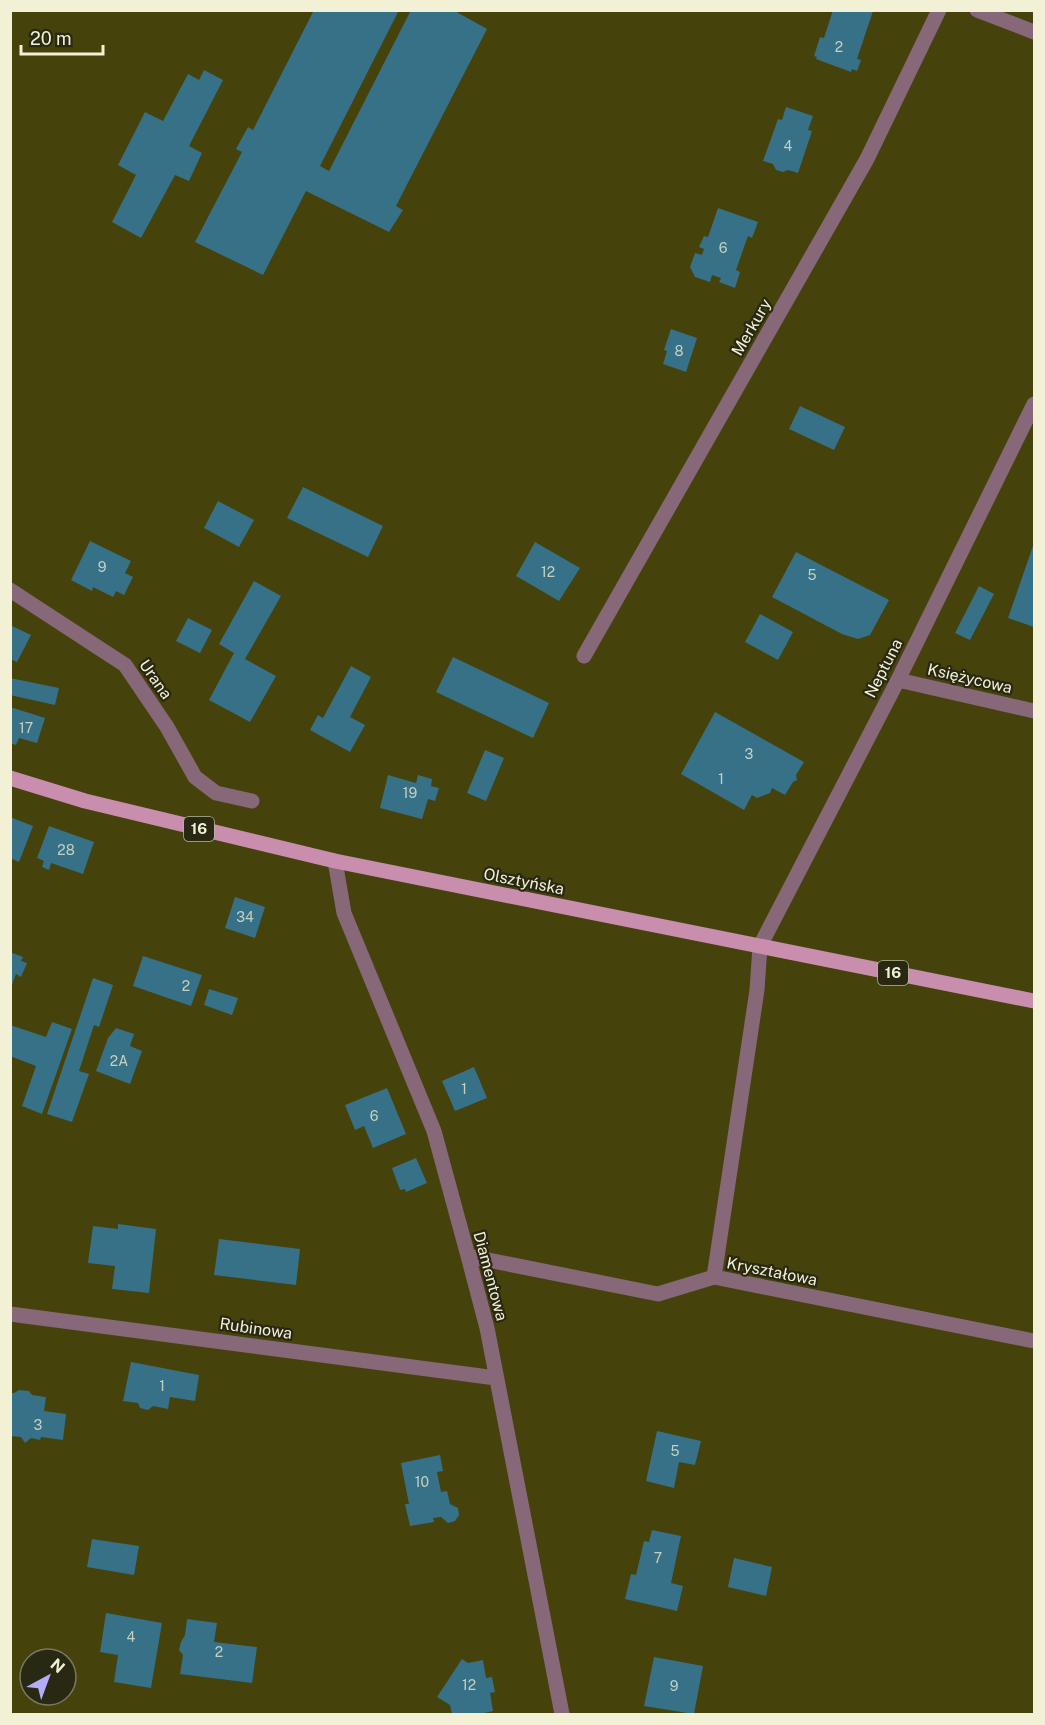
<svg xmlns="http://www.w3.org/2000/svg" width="1045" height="1725" font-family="'Public Sans',sans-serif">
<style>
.building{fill:#367188}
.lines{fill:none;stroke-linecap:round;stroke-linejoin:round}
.street{stroke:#866878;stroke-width:15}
.primary{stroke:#c98eae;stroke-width:15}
.labels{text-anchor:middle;stroke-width:4.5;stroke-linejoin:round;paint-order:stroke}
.number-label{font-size:14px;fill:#c3d1c2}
.shield{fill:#292812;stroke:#b6b59b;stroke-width:1.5}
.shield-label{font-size:15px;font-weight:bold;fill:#f2f1d6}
.street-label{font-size:16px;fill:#f2f1d6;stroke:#292812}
</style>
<rect width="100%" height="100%" fill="#45420c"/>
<!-- building -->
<path class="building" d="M314 10H399L320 166 329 171 411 10H453L487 29 396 206 403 210 389 232 306 191 263 275 195 242 242 152 236 149 248 127 253 130Z
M833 10 873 11 857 59 861 60 857 71 852 69 851 72 816 59 817 57 814 56 820 37 824 38Z
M204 70 223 80 189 146 202 153 189 181 175 175 141 238 112 222 136 175 118 165 145 112 163 121 188 74 199 80Z
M786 107 813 116 808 130 812 131 798 173 788 170 783 172 776 170 773 164 763 161 778 119 782 120Z
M718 208 758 222 752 238 748 236 736 270 740 272 735 288 719 282 721 278 712 275 710 282 695 277 690 267 695 253 702 255 704 249 699 247 704 236 708 237Z
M671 329 697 338 686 372 663 364 667 351 664 350Z
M800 406 845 427 834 450 789 429Z
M303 487 383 526 368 557 287 518Z
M218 501 254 520 239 547 204 528Z
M90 541 131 561 125 573 133 577 124 595 116 591 113 597 93 587 92 591 71 580Z
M535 542 580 568 559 601 516 576Z
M1034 543V627L1008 618Z
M796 552 889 600 870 635 858 639 842 634 772 597Z
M254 581 281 596 245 659 276 676 250 722 209 700 234 653 219 644Z
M979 586 994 594 970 640 955 633Z
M760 614 793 632 778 660 745 642Z
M188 618 212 630 200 653 176 641Z
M10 625 31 635 17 662 10 659Z
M453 657 549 703 533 738 436 692Z
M351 666 371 677 350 717 365 725 350 752 310 730 318 715 323 718Z
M10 678 59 688 55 705 10 695Z
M10 707 45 718 37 743 19 738 16 745 10 743Z
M715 712 804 762 796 775 797 780 793 782 785 795 772 788 770 793 757 798 752 795 744 810 681 774Z
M485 750 504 758 486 801 467 793Z
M388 775 416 783 418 775 432 779 431 786 439 788 435 801 428 799 422 819 380 808Z
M10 817 33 826 19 862 10 858Z
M49 826 94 842 83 874 51 863 49 870 42 867 44 861 37 858Z
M235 897 265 907 255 938 225 928Z
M10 952 23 957 21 961 27 963 21 977 16 974 11 987Z
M143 956 202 975 191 1006 133 986Z
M93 978 113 985 99 1027 94 1025 79 1071 89 1074 72 1122 47 1114Z
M209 989 238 998 232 1015 204 1005Z
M52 1022 72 1029 42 1114 22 1106 36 1066 10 1056V1025L46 1037Z
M116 1028 134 1034 130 1046 142 1051 130 1084 96 1071 108 1038Z
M474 1067 487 1098 455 1111 442 1081Z
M387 1088 406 1134 373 1148 364 1126 355 1130 345 1105Z
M416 1158 427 1183 406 1192 405 1189 400 1190 392 1168Z
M118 1224 156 1229 149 1293 112 1289 115 1266 88 1263 93 1226 118 1229Z
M219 1239 300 1249 296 1285 214 1275Z
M131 1362 199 1375 195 1401 170 1397 168 1409 153 1406 148 1410 140 1408 138 1403 123 1401Z
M19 1390 29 1391 32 1395 46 1397 44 1411 66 1414 63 1440 41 1437 40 1440 31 1438 25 1443 21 1437 10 1436V1393H14Z
M657 1431 701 1441 695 1465 679 1462 674 1488 646 1481Z
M440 1455 443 1471 437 1472 441 1492 447 1491 450 1504 458 1508 459 1515 455 1521 448 1523 441 1517 433 1518 434 1522 410 1526 405 1504H409L401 1463Z
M652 1530 681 1536 671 1583 683 1586 677 1611 625 1599 631 1574 636 1575 644 1541 649 1542Z
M92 1539 139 1546 134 1575 87 1567Z
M734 1558 772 1567 766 1596 728 1587Z
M106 1613 162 1623 151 1688 114 1682 118 1655 100 1652Z
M187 1619 217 1623 214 1642 257 1647 252 1683 180 1674 183 1655 179 1650 181 1642 185 1635Z
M654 1657 703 1666 694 1714 644 1706Z
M462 1659 468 1663 483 1660 486 1678 492 1677 495 1692 490 1693 493 1711 479 1714H452L450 1705 437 1697Z"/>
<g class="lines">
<!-- street -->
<path class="street" d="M977 10 1034 32
M10 590 125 665 167 727 195 777 216 793 252 801
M584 656 867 159 939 10
M898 680 1034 711
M335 861 344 913 434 1131 468 1256 487 1328 562 1714
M468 1256 658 1294 714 1277 1034 1341
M714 1277 757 990 760 946 898 680 1034 404
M10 1314 496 1378"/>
<!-- primary -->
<path class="primary" d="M10 778 85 801 335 861 1034 1001"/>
</g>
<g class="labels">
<!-- number labels -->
<g class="number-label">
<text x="839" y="52">2</text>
<text x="788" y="151">4</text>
<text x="723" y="253">6</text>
<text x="679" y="356">8</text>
<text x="102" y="572">9</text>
<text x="548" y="577">12</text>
<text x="812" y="580">5</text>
<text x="26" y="733">17</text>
<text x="749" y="759">3</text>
<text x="721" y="784">1</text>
<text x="410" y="798">19</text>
<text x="66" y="855">28</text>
<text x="245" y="922">34</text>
<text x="186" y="991">2</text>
<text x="119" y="1066">2A</text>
<text x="464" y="1094">1</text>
<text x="374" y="1121">6</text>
<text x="162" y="1391">1</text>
<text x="38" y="1430">3</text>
<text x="675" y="1456">5</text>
<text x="422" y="1487">10</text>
<text x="658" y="1563">7</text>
<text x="131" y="1642">4</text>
<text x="219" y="1657">2</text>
<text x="469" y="1690">12</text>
<text x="674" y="1691">9</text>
</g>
<!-- shield labels -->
<g class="shield">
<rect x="184" y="817" width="30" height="24" rx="4.5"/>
<rect x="878" y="961" width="30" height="24" rx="4.5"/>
</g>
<g class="shield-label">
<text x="199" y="834">16</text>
<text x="893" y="978">16</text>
</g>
<!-- street labels -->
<g class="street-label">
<text transform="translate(751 327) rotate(-60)" y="6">Merkury</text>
<text transform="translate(883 668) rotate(-63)" y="6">Neptuna</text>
<text transform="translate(970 678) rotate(13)" y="6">Księżycowa</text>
<text transform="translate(156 679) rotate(55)" y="6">Urana</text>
<text transform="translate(524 881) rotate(11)" y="6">Olsztyńska</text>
<text transform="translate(772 1271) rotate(11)" y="6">Kryształowa</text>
<text transform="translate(491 1276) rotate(75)" y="6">Diamentowa</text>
<text transform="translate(256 1328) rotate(8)" y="6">Rubinowa</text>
</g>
</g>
<!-- border -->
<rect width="1045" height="1725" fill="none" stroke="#f2f1d6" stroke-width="24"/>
<!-- north arrow -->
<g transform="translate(48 1677) rotate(41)"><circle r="28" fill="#292812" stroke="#797860" stroke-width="1.5"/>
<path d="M0-4.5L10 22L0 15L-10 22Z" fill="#b1adfa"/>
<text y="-9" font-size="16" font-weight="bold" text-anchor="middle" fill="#f2f1d6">N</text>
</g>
<!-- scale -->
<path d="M21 45v9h82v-9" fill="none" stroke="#f2f1d6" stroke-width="3"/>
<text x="30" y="45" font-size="18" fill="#f2f1d6" stroke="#292812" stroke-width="4.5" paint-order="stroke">20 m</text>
</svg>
